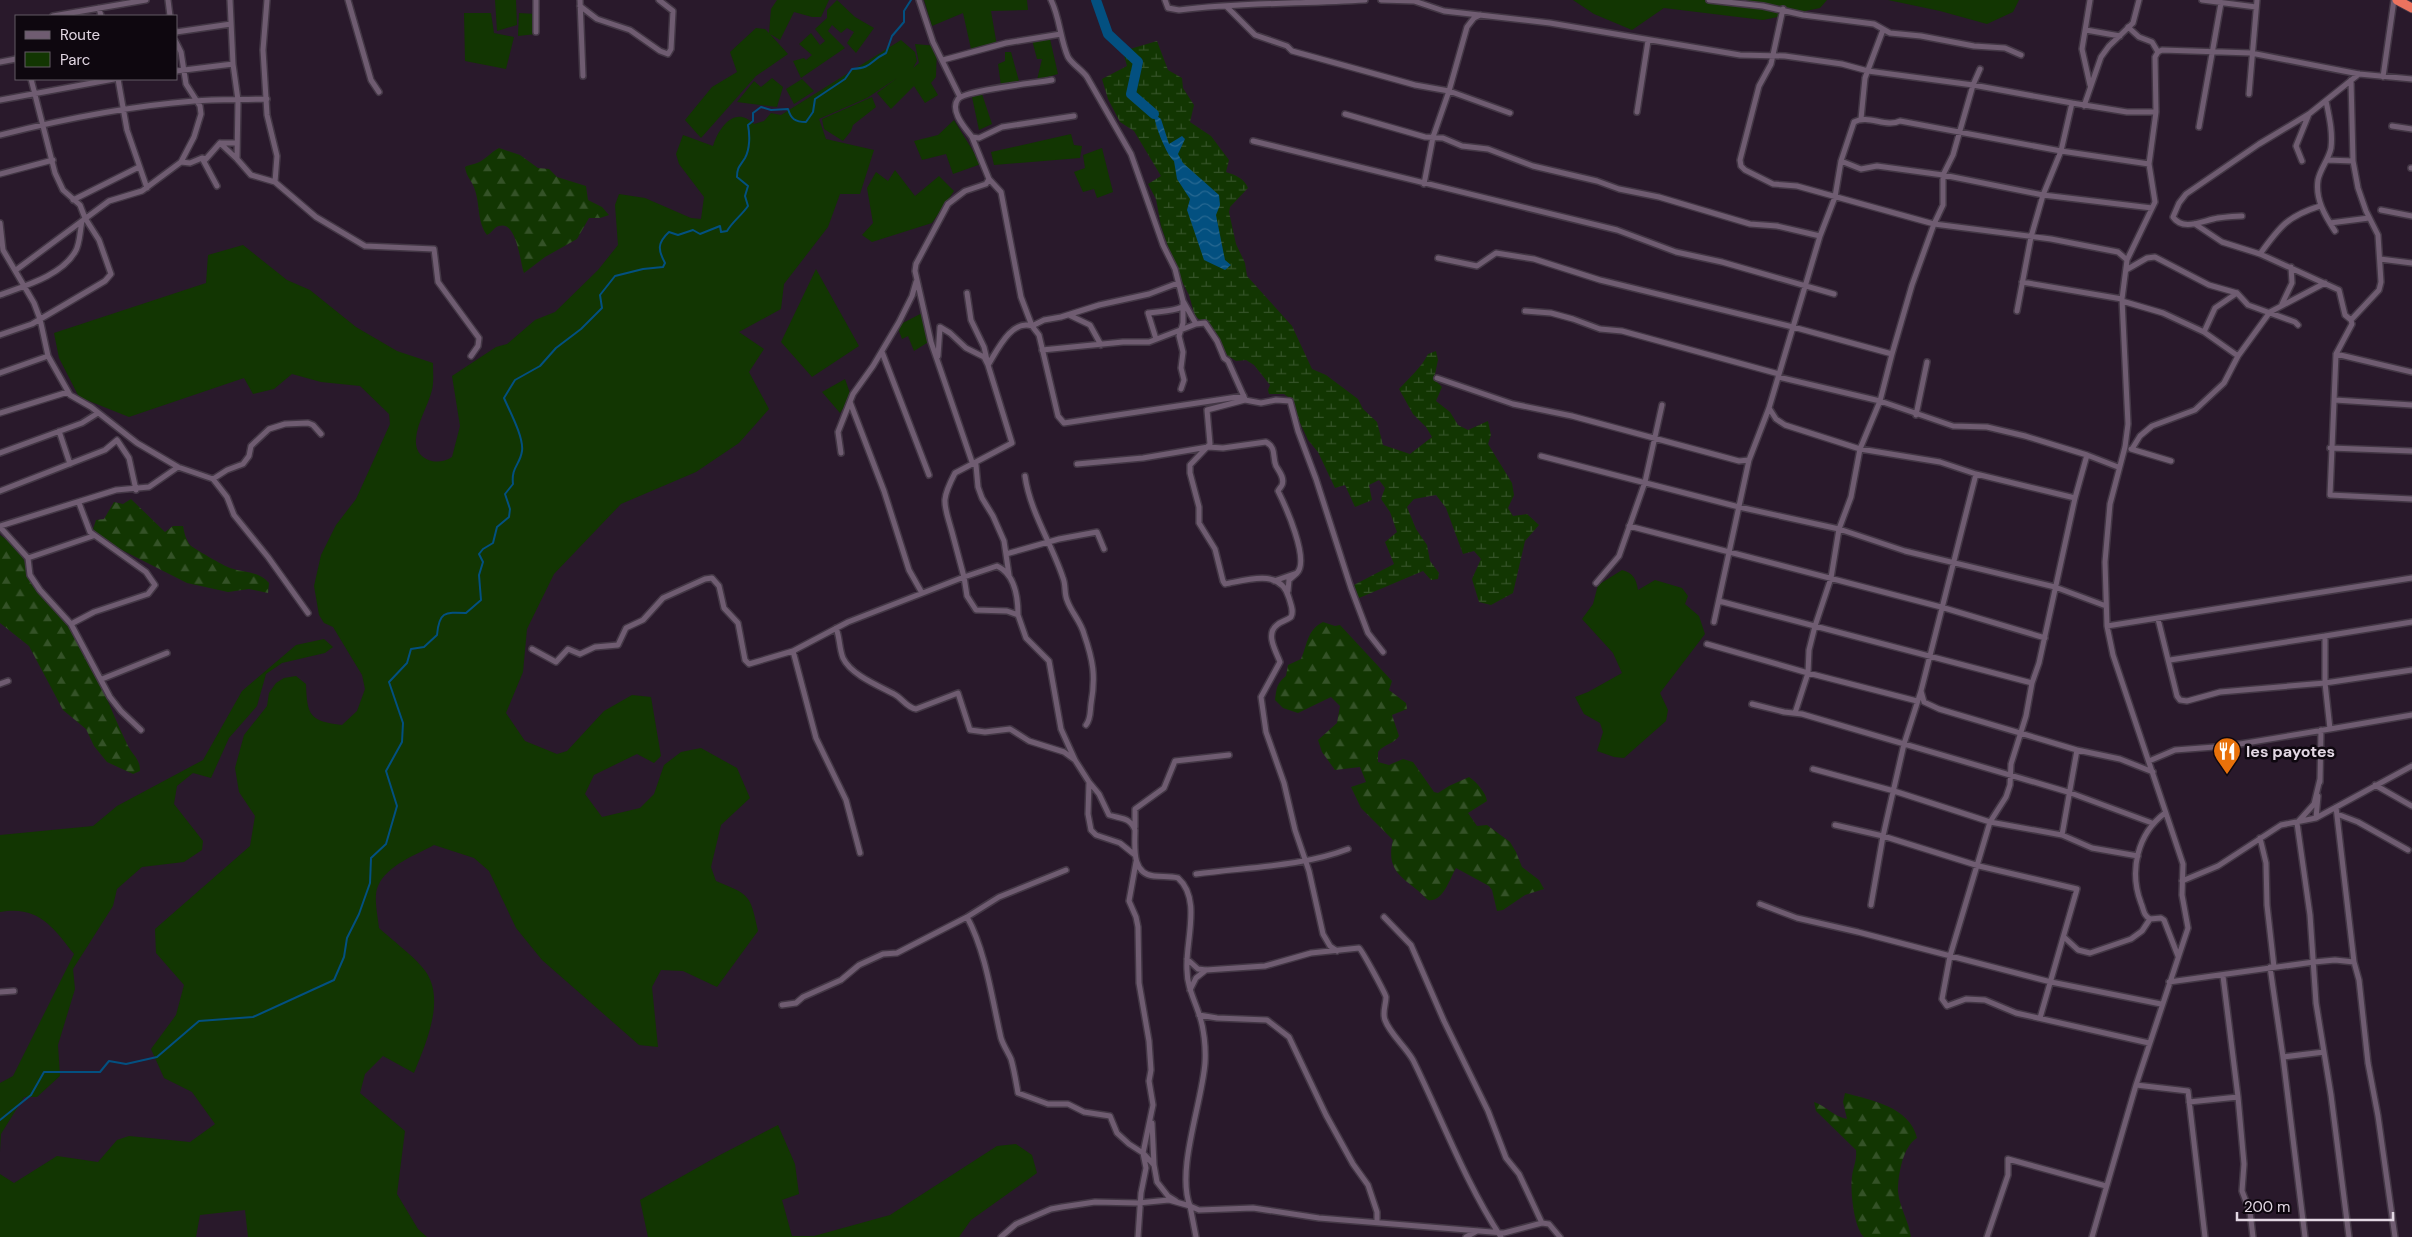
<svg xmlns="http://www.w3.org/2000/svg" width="2412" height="1237" font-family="'DM Sans',sans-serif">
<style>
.green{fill:#123602}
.forest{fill:url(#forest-firs)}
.wetland{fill:url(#wetland-marsh)}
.water{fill:url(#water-waves)}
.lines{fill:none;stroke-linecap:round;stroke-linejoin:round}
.stream{stroke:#035080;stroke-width:2}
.river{stroke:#035080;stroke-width:10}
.street-casing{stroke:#433745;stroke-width:8}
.highway-casing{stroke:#433745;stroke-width:11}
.street{stroke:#6f5c71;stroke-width:5}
.highway{stroke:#ec735f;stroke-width:9}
.labels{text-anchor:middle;stroke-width:5;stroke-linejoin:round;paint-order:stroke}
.poi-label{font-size:16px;font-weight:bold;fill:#e2d7e3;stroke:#0e070f;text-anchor:start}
</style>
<defs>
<pattern id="forest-firs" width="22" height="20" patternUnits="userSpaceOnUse" patternTransform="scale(1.25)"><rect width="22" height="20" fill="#123602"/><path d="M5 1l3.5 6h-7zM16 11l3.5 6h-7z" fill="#345227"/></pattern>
<pattern id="wetland-marsh" width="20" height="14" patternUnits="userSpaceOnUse" patternTransform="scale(1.25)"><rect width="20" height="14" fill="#123602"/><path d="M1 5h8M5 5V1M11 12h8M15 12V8" fill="none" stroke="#345227"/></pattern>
<pattern id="water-waves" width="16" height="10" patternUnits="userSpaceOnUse" patternTransform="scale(1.25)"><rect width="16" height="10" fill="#035080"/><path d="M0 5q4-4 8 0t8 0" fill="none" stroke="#276892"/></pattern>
</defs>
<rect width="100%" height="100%" fill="#29192b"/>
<!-- green -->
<path class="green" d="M495 0H516L517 25 497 31Z
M777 0H829L821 17H812L794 12 780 40 770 34 788 54 756 76 701 138 685 120 712 87 737 72 730 52 756 28 765 29 769 33 771 9Z
M837 0 855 17 874 28 856 53 847 43 854 32 847 28 841 33 832 25 828 31 845 48 801 78 793 61 804 58 806 60 812 55 799 44 811 33 820 45 825 41 815 29 827 18V10Z
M924 0H1027L1028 10 991 11 997 46 971 49 963 13 932 26Z
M1573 0H1827L1820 8 1763 20 1664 8 1632 30 1594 14Z
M1888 0H2019L2013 12 1987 24 1940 11Z
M464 13H491L494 33 514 37 506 69 465 61Z
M519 13 536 14V34L518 36Z
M1050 39 1058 74 1037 80 1042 59H1037L1032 40Z
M901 40 915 52 917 61 913 68 919 63 915 44 937 46 936 77 931 83 938 95 925 103 914 86 891 109 877 93 897 78 867 98 819 119 826 139 874 150 860 194H840L828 227 784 284 781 309 739 332 764 349 749 372 769 409 739 443 696 472 621 504 554 574 527 629 523 672 506 713 525 741 557 754 567 751 604 711 632 695 651 697 661 756 654 763 637 754 594 775 585 794 602 817 640 808 654 794 664 765 681 752 701 748 737 768 750 798 721 825 711 867 716 881C750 895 750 894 758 931L717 987 683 971 661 970 652 987 658 1047 639 1045 542 960 516 928 489 871 474 858 434 845C416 855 387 865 378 886 373 897 378 916 379 928 393 941 410 953 422 967 448 995 426 1043 414 1073L383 1056 365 1074 360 1093 405 1131 397 1194 418 1229 427 1237H248L245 1210 200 1215 196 1237H0V1174L14 1183 57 1156 98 1162 117 1140 129 1136 190 1142 215 1124 192 1092 164 1078 151 1049 176 1015 184 985 156 953 155 929 250 846 255 816 239 792 235 768 244 735 267 706 269 693 276 683 284 678 296 676 306 684C307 716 310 721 342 725L357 711 365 689 362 675 333 627 324 623 319 615 314 586 321 555 336 525 356 499 390 424 389 414 360 386 321 382 292 374 274 389 253 394 244 378 129 417 79 397 59 358 54 333 206 283 208 255 243 245 287 280 310 290 356 327 397 351 433 363C433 372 434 382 432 390 428 406 417 423 416 439 414 460 437 467 452 457L460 426 452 376 496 347 507 344 535 320 555 312 598 270 618 245 615 205 619 194 645 198 691 218 701 219 704 197 679 164 676 154 683 135 713 146C719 127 735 105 754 124L764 121 771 113 781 115Z
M1005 52H1011L1019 81 1001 86 998 64 1005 61Z
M772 78 783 87 777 107 737 102 754 81 761 87Z
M802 79 814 91 794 104 786 89Z
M982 94 992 124 979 130 972 97Z
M872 97 876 107 853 125 851 131 843 141 824 129 822 119Z
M954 120 981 164 953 174 946 154 922 160 914 141 938 135Z
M1071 134 1074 145 1082 146 1080 158 994 165 991 152Z
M1102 148 1113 192 1097 198 1094 189 1083 192 1074 172 1085 168 1083 155Z
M895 170 915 196 939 176 954 191 932 223 872 242 862 235 873 223 867 188 876 172 888 181Z
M816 269 859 346 812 377 781 342Z
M924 312 930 341 914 351 908 336 902 339 897 326Z
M845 379 851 396 840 413 822 392Z
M1622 570C1633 573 1636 578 1638 590L1655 580 1682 588 1688 596 1685 604 1699 616 1705 634 1660 693 1668 710 1666 721 1624 758 1614 757 1597 751 1603 732 1600 723 1584 714 1575 697 1588 692 1622 673 1613 653 1582 619 1593 604 1598 585Z
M324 639 333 647 325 653 282 663 266 674 257 706 229 738 211 778 193 773 177 786 174 804 203 841 202 850 184 862 142 867 117 889 113 906 73 969 75 989 58 1045 60 1076 37 1097H24L1 1134 0 1152V1083L13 1076 74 954C53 927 38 905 0 912V835L93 826 117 806 203 760 242 691 296 645Z
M778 1125 795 1164 799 1194 782 1200 792 1236H814L890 1215 997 1146 1016 1144 1032 1155 1037 1173 971 1220 959 1237H648L640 1200 718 1156Z"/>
<!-- forest -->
<path class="forest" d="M499 148 520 155 538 168 549 169 557 177 586 186 588 200 602 207 609 215 600 218H589L577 239 545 257 524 273C520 263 517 220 499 226 494 227 492 233 487 235 476 220 481 202 473 185 470 179 466 175 465 167 470 164 473 165 477 163 485 160 491 152 499 148Z
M131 499 165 532 173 526H183C184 532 186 540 190 545 191 547 226 567 230 568 245 573 259 571 269 583L268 593 249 589 228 592 187 583 108 543 93 529 96 520 104 519 114 502 123 504Z
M0 535C28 554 26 571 44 596 52 607 64 616 71 627 95 664 108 705 127 744 132 755 140 758 140 771L133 774 107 762 94 746 86 729 63 710 29 646 0 623Z
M1323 622 1335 626 1340 625 1392 681 1389 690 1406 703 1407 709 1392 715 1399 736C1394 744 1384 744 1378 752V762L1389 765 1403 759 1413 762 1434 792 1438 793 1449 786 1469 777C1477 782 1486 793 1487 801L1468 813 1477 826 1487 825 1510 842 1516 852 1522 867 1539 880 1544 889 1525 895 1503 910 1497 911 1492 890 1489 886 1456 868C1450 878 1443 903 1428 900 1409 879 1384 875 1393 840L1361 808 1351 787 1366 782 1360 767 1335 770 1322 752 1318 740 1337 723 1340 706 1331 697 1298 713 1283 708 1275 700C1277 688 1276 684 1286 676L1288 665 1301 659C1308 643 1307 630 1323 622Z
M1845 1093C1871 1100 1910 1107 1917 1138 1903 1146 1898 1175 1898 1191 1899 1206 1909 1222 1911 1237H1864C1854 1228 1850 1191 1852 1177 1853 1167 1857 1161 1856 1150L1816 1111 1814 1102C1826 1106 1834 1117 1847 1119L1843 1102Z"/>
<!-- wetland -->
<path class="wetland" d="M1157 41 1168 70 1182 78 1183 88 1194 105 1190 122 1211 136 1229 160 1226 172C1235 175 1244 178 1248 188L1230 207 1229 212 1236 244 1245 263 1247 276 1292 326 1312 369 1326 375 1358 399 1363 409 1377 422 1383 445 1410 454 1432 437 1426 427 1413 414 1399 389C1410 377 1421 368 1428 354L1436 351 1438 360 1434 379 1442 387 1436 401 1450 412 1458 425 1468 430 1488 421 1491 435 1488 444 1512 483 1514 495 1508 508 1513 516 1527 514 1539 525 1525 541 1513 593 1491 605 1479 602 1472 579 1481 559 1474 551 1463 554 1446 508 1436 495 1414 499 1407 507 1416 529 1427 545 1430 561 1439 573 1438 579 1431 580 1423 571 1359 598 1354 585 1394 564 1385 542 1397 532 1390 512 1381 499 1385 488 1379 480 1369 485 1372 500 1355 507 1345 485 1335 488 1318 452 1308 440 1288 397 1284 394H1269L1268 390 1270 385 1254 365 1246 360 1236 361 1227 355 1209 327 1195 316 1189 295 1177 272 1161 226 1156 199 1148 184 1161 176 1134 131 1120 122 1108 99 1102 79 1127 66 1124 55 1130 49Z"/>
<!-- water -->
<path class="water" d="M1154 114 1161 119 1169 144 1182 136 1185 139 1178 154 1183 163 1219 195 1220 205 1216 215 1225 260 1231 265 1225 270 1204 260 1187 210 1190 199 1177 179 1174 161C1167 156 1154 124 1154 114Z"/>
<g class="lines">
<!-- stream -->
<path class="stream" d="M0 1120 31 1095 44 1072H100L109 1061 126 1064 157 1057 199 1021 253 1017 334 980 344 957 347 938 359 914 370 883 371 858 386 844 397 806 386 771 402 742 403 723 389 682 407 663 411 649 424 647 437 635C439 612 444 612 466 613L481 600 479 575 483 562 479 554 483 549 493 543 497 527 509 517 510 509 505 494 513 484C511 467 520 465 522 451 524 437 509 410 504 398L515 380 540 366 556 348 581 329 602 308 600 295 615 276 643 269 663 267 665 263C658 250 657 243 669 232L678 235 693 230 700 234 720 226 721 232 727 231C733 221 741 216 748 206L745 196 748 186 737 177C737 167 740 166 745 158 750 149 750 135 748 125L753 121V113L761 107 771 110 788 109C791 119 795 122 806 122L813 112 815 99 845 79 852 69C873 68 869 61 886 53L892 36 904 22V11L911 0"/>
<!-- river -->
<path class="river" d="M1096 0 1108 34 1138 62 1131 94 1154 114"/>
<!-- street casing -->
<g class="street-casing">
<path id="street" d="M168 0 170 16
M230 0 233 64
M267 0 263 50 267 115 277 156 275 182 316 217 365 246 434 249 438 282 479 338 478 346 471 356
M348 0 371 80 379 92
M536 0V32
M580 0 583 76
M919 0 933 42 960 97
M1051 0C1060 18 1060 39 1068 57 1072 64 1082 70 1087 77L1131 154 1163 245 1175 269 1183 301 1196 324 1205 323 1217 341 1224 358 1228 361 1245 399
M1165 0 1168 8 1179 10C1241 2 1303 4 1365 0
M1381 0 1414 1 1444 11 1550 23 1740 55 1785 56 1842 64 1868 71 1973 85 2072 103
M1709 0 1763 6 1803 15 1874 24 1890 33 1921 36 1974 46 2005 48 2021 55
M2202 0 2256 7
M580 6 597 19 630 30 660 51 668 54 671 49 673 11 659 0
M1227 7 1255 35 1287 46 1292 51 1415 85 1449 91 1510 113
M99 8 101 16
M1783 9 1771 64 1759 86 1740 160 1741 166 1745 170 1773 184 1797 186 1934 224 2051 239 2118 252 2127 260
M53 16 146 0
M2128 27 2139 37 2152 42 2158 52
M2086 30 2120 36
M176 32 231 24
M2158 52 2162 50 2251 53 2359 74 2412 79
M943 60 1006 43 1061 34
M0 62 16 59
M176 71 233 64 238 100 237 159 251 175 275 182
M2383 77 2394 0
M118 79 127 130 147 188
M2351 80 2353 161 2358 188 2366 211 2378 235 2381 282 2379 290 2351 320 2352 324 2336 354 2412 372
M2090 85 2082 49 2090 0
M2249 94 2257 0
M0 100 114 79
M2326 101C2329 116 2333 132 2331 148 2329 159 2320 169 2318 180 2315 199 2325 216 2335 231
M2084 106 2101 57 2109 46 2133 23 2139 0
M1637 112 1648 41
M1345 114 1425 137 1443 138 1462 146 1488 149 1533 166 1597 181 1619 189 1659 197 1750 224 1777 226 1820 236
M1861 119 1865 78 1883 30
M2392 126 2412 129
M2199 127 2221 3
M0 135C64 119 129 106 194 101 218 99 243 100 267 99
M972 137C966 129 949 111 958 99 965 90 1037 83 1052 80
M1253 141 1617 230 1676 252 1722 262 1834 294
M220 143 237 159
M202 158 217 186
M2327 160 2353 161
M1841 161 1861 169 1877 166 1943 175 2043 195 2152 208
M2302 161 2296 146 2309 114 2359 74
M181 162 190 163 202 158 206 159 220 143H237
M2411 168H2412
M0 174 53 160
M989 179 1001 192 1021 297 1032 326 1044 320 1061 317 1099 305 1149 294 1178 283
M1424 184 1433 137 1449 91 1467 27 1474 18 1480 15
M73 200 139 167
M2381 210 2412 216
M2242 216C2234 216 2226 217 2218 218 2204 220 2183 232 2173 217L2179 203 2186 194 2259 144 2309 114
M0 223 3 250 34 303 40 319 48 356 70 395 91 407 137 443 178 467 213 479 227 497 234 515 268 557 308 613
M2330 223 2369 218
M2195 224 2222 242 2260 254 2339 290 2345 315 2351 320
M2260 254C2280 226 2288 216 2320 206
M1438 258 1477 266 1496 253 1534 259 1600 280 1793 327 1892 354
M2380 259 2412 263
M16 270 109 201 142 191 181 162 194 137 201 114 200 106 186 84 181 52 176 42
M2126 270 2147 258 2155 257 2209 285 2237 293 2248 305 2295 322 2298 325
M2022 282 2122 299
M967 293 971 320 984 347 987 360
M0 295C24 286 61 276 75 252 80 245 80 230 82 221
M2122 301 2163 313 2204 332 2238 356 2270 312 2325 283
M2282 304 2292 283 2291 267
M1525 311 1551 313 1573 319 1600 329 1622 331 1779 374
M2017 311 2031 237 2043 195 2061 151 2072 103 2127 112H2156
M1069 315 1090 325 1101 345
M2204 332 2215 308 2237 293
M0 335 32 324 105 281 111 274 99 240 85 218 80 205 63 190 55 173 31 79
M1156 339 1148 313C1160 311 1171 312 1182 307
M1042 350 1123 342H1149L1196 324
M882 352 929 475
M2336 354 2330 495 2412 499
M938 356 940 327 950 333 966 348 984 357 988 365
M0 373 48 356
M1778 377 1880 401 1953 426 1987 427 2025 436 2087 455 2118 467
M1437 378 1513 404 1572 416 1739 461 1749 460
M1181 389 1184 380 1181 368 1183 352 1179 336 1183 323V302
M2335 400 2412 405
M850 402 884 491 909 570 922 593
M1769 408 1776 419 1785 425 1860 449 1940 462 1976 474 2075 498
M0 413 68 392
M1916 415 1927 362
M59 431 70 464
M2330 448 2412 451
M2131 449 2171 461
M2132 449 2140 436 2152 426 2195 410 2224 383 2238 356
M0 453 82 423 98 413
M841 453 838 432 853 394 873 366 899 322 912 296 916 282
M2087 455 2075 498 2039 663 2032 683 2026 716 2011 764 2010 785 2006 797 1990 822 1950 956 1942 999 1947 1006 1966 999 1985 1000 2016 1013 2149 1043
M1541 456 1739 507 1839 529 1905 551 2055 587 2106 606
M1077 464 1143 458 1208 447 1223 448 1266 442C1277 448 1272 457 1276 466 1279 471 1285 478 1282 485 1281 487 1279 489 1278 491 1285 505 1310 560 1297 573
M1025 476C1030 512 1052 544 1063 578 1066 585 1064 593 1067 600 1071 612 1081 622 1084 634 1093 660 1096 676 1091 704 1090 711 1091 719 1086 725
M213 479 227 470 243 464 249 456 251 446 269 429 285 424 308 423 313 425 321 434
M0 491 105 450 117 440 129 458 136 490
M0 526 116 490 149 487 178 467
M1629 526 1941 607 2045 638
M0 527 28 558 30 575 40 590 71 624 110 697 121 711 141 730
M1006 554 1059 539 1097 532 1104 549
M28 558 93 536
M1009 575 1004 541 993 516 982 498 978 487 976 465 972 462 931 342 915 271 916 264 948 204 965 191 986 184 989 179 972 137 979 138 1002 127 1074 116
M1274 581 1297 573 1289 580 1288 591
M1596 583 1619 556 1645 482 1662 405
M1719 601 2032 683
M1018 615 1026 638 1049 661 1061 729 1075 760 1089 782
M1714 622 1749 460 1769 408 1820 236 1835 197 1841 161 1854 122C1868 114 1886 128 1900 121L2061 151 2149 164
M71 624 94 612 148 594 155 585 146 572 90 532 79 503
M2107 626 2412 578
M836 628C840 638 839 648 843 658 851 675 879 686 894 694 902 698 907 708 916 709L958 693 970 730 985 732 1010 729 1029 741 1064 752 1075 760
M2325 636 2412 622
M1707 644 1808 673 1917 701
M532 649 556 662 568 649 580 654 595 647 618 645 626 628 643 620 663 598 705 579 712 578 719 586 724 608 738 623 745 660 749 664 793 651 816 738 846 800 860 853
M793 651 848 622 964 577 967 596 976 610 1007 611 1018 615C1018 597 1015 574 997 566L964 577C960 562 956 547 952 532 944 503 940 502 955 473L1012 443 988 365C997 351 1011 319 1032 326L1039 335 1058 416 1064 423 1244 396
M2170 660 2325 636V683L2412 670
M102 679 167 653
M0 684 8 681
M1921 691 1924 702 1939 709 2077 750 2120 759 2153 772
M1752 704 1784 712 1802 714 2068 792 2152 823
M1795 713 1808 673 1809 650 1815 626 1831 578 1839 529 1851 497 1860 449 1880 401 1892 354 1912 285 1934 224 1943 205V175L1953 155 1973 85 1980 69
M2330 729 2412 715
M2149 761 2175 750 2228 746 2330 729 2325 683 2220 692 2187 701 2180 700 2177 696 2158 619
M1813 769 1894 791 1990 822 2062 835 2092 848 2138 856
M2320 779 2314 804 2297 823 2310 915 2316 1003 2331 1095 2349 1237
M2320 782 2321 730
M2375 785 2412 806
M2336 807 2354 962 2359 980 2368 1063 2378 1116 2395 1237
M2165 813C2137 834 2129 871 2141 903 2144 910 2143 915 2150 919L2161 918 2164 920 2178 956
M2337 814 2358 822 2408 850
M2316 818 2318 796
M1835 825 1883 836 1979 866 2077 889 2040 1018
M1135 827V809L1164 788 1175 761 1229 755
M2062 835 2077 750
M2260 838 2266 863 2267 905 2274 967
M1135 855 1120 843 1096 835 1091 830 1088 814 1089 782 1099 794 1109 815C1121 819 1130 817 1135 830 1135 846 1131 874 1154 876 1162 877 1170 876 1178 878 1202 899 1185 942 1187 970 1187 986 1194 999 1199 1014 1204 1028 1206 1048 1205 1063 1202 1103 1176 1170 1190 1206L1199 1210 1253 1208 1319 1218 1504 1233 1542 1223 1549 1224 1560 1237
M1136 862 1129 901 1136 917 1138 927 1139 983 1149 1041 1151 1070 1149 1081 1153 1105 1143 1153 1146 1168 1141 1193 1138 1237
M1196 874C1246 867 1301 867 1348 849
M2182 881 2218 866 2281 825 2316 818 2412 766
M1760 904 1797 918 1858 932 2051 982 2161 1004
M1871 905 1883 836 1904 744 1921 691 1976 474
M967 917C986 952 992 999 1001 1038 1003 1045 1008 1052 1011 1059 1014 1069 1016 1082 1018 1093L1048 1104H1068L1084 1112 1110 1116 1117 1133 1129 1144 1143 1153 1154 1165 1157 1182 1168 1196 1176 1201
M1384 917 1411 945 1444 1021 1488 1111 1506 1158 1519 1174 1542 1223
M2064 937 2078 950 2090 953 2131 939 2142 931 2150 919
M1337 951 1330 946 1323 934 1309 871 1295 830 1284 783 1266 732 1261 697 1280 662C1276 651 1265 634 1277 625 1281 621 1286 621 1291 617 1294 611 1291 605 1289 598 1281 568 1247 580 1225 584L1223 581 1215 549 1199 523V507L1190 473V465L1210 444 1207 410 1245 400 1261 403 1276 400 1290 401 1298 431 1316 479 1351 588 1368 633 1383 652
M1187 959 1198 969 1206 970 1265 966 1311 953 1359 948C1362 950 1385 993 1386 997 1386 1005 1382 1012 1385 1020 1390 1034 1405 1046 1413 1060 1442 1119 1465 1182 1501 1237
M2270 967 2283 1057 2305 1237
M2223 976 2238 1097 2244 1164 2242 1191 2250 1212 2253 1237
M2169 982 2314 962 2335 960 2354 962
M1190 990 1196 978 1206 970
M0 992 14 991
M782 1005 796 1003 803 997 841 980 859 965 883 954 897 953 967 917 999 897 1066 870
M1199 1015 1217 1018 1267 1020 1289 1037 1326 1115 1353 1164 1368 1185 1377 1212V1222
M2283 1057 2324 1052
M2136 1085 2188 1091 2205 1237
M2189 1102 2238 1097
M1152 1123 1154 1165
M1001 1237 1016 1224 1051 1209 1062 1207 1095 1202 1138 1203 1169 1200 1190 1206 1196 1237
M1466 1237 1477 1231
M1987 1237 2008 1175V1159L2106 1186
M2092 1237 2136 1085 2188 928 2182 895 2183 864 2113 655 2107 626 2105 562 2110 504 2125 447 2128 424 2122 299 2127 260 2155 202 2149 164 2156 112 2155 57 2158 52"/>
</g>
<!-- highway casing -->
<g class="highway-casing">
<path id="highway" d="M2397 0 2412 8"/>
</g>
<!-- street -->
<use href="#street" class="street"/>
<!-- highway -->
<use href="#highway" class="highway"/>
</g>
<!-- icons -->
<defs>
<g id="restaurant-pin" transform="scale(1.4375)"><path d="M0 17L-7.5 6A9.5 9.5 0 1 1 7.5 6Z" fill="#e8710a" stroke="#0e070f"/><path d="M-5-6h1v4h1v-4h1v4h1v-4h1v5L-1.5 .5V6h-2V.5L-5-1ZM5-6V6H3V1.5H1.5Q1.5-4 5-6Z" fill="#fff"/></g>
</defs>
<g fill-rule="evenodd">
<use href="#restaurant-pin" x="2227" y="751"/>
</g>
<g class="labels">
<!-- poi labels -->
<g class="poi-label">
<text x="2246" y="757">les payotes</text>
</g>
</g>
<!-- legend -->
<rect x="15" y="15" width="162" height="65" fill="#0e070f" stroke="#635a64"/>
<rect x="25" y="31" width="25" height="8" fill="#6f5c71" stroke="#635a64"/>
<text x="60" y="40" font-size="15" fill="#e2d7e3">Route</text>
<rect x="25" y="52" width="25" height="15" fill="#123602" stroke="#635a64"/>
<text x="60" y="65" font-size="15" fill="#e2d7e3">Parc</text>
<!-- scale -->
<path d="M2237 1212v8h156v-8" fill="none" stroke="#e2d7e3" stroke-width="2.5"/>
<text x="2244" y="1212" font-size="15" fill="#e2d7e3" stroke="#0e070f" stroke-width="4" paint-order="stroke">200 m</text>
</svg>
